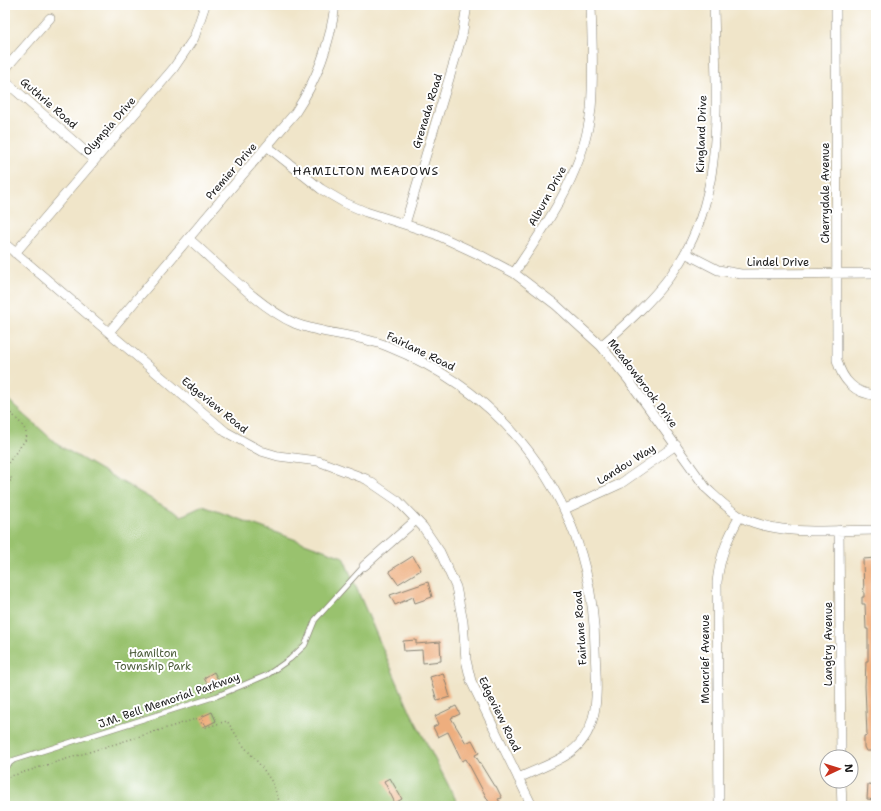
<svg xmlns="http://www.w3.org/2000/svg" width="881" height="811" font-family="'Shantell Sans',sans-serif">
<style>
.green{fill:#99c26e;stroke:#5a6f45}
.building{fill:#eeae7e}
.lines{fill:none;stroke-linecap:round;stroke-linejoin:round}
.lane-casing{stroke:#868072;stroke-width:6}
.street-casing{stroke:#868072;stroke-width:10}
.path{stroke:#868072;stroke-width:1.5;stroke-dasharray:1 3;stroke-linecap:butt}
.lane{stroke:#fff;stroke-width:4.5}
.street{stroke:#fff;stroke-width:9}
.labels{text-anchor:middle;stroke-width:4;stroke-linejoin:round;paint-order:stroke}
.street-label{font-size:11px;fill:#1c1c1c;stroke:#fff}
.park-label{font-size:11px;fill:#4e5e3d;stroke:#fff}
.neighbourhood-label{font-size:12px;letter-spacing:1px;fill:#1c1c1c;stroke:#fff}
</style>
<rect width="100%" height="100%" fill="#fff"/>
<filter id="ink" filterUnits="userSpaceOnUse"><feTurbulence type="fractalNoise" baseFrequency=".025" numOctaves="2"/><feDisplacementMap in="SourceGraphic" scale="8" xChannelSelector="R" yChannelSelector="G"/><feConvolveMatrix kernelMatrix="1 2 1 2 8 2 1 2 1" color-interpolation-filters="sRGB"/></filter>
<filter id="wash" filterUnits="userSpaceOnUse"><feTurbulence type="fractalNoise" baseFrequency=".012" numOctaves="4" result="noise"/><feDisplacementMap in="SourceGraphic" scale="16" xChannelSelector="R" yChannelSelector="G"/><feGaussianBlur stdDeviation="0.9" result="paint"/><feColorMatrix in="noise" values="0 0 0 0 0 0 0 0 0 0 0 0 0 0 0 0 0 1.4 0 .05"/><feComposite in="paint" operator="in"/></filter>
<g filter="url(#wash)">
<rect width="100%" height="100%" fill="#f0e5c9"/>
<!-- green -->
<path class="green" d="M5 397 58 445 181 516 203 506 343 557 408 707 459 806H5Z"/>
<g id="blocks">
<!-- building -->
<path class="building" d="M413 556 421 570 398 584 389 571Z
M876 558V751H866L864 747V736L867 735 865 686 866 661H868V629H866L865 604H862V597H864L863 559Z
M428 582 432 597 415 603 413 597 395 605 390 595Z
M416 640V644L440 642 441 661 423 663 422 650 404 651 403 641Z
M214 672 221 685 211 691 204 678Z
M443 673 450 697 437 701 430 677Z
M456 706 460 714 451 718 466 743 472 740 479 753 475 755 494 786H496L502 798 498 799 502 806H491L466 759 462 761 448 732 438 737 433 727 439 724 435 716Z
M212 712 216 721 206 726 201 717Z
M390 778 402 799 395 803 384 781Z
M868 784 876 785V800L867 799Z"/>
</g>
</g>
<g filter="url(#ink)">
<use href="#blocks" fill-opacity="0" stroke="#868072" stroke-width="1"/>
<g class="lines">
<!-- lane casing -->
<g class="lane-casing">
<path id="lane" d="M5 756 9 763
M5 767 14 760 217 696 267 675 290 659 305 645 315 620 364 566"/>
</g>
<!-- street casing -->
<g class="street-casing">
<path id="street" d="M836 5 837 360C842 380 855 394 876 395
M5 69 50 18
M5 81 95 160
M268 147 321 189 345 203 366 212 435 234 480 255 514 273 556 305 601 346 628 379 706 488C717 498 727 508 739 516 777 537 834 530 876 530
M405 224 462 36 467 5
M189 239C218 264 260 308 294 323 324 335 357 334 387 346 515 397 593 510 595 648 596 687 604 732 565 756 550 765 534 771 518 778
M5 244 226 432 261 451 278 456 318 461 366 479 398 501 423 527 440 552 456 587 463 622 466 660 471 681 532 806
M15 253 173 69 194 38 205 5
M685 253 718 270 741 274 876 273
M514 273C548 222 584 172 591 109 594 75 592 39 591 5
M109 332 295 113C317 80 330 44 335 5
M601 346C626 324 651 302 671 275 729 198 715 95 714 5
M565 509 620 484 676 445
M839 530 841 757
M364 566 416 520
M841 781 842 806
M719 806 717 582C720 556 727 539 740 516"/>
</g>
<!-- path -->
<path class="path" d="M5 408C13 416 29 427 26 439L5 467
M5 472 12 479 5 487
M5 778 199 718 204 728 227 721 242 744 261 766 272 782 281 806"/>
<!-- lane -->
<use href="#lane" class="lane"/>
<!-- street -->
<use href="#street" class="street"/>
</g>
</g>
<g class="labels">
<!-- street labels -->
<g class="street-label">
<text transform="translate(49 103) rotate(41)" y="4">Guthrie Road</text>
<text transform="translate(427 111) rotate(-73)" y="4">Grenada Road</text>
<text transform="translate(109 126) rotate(-49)" y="4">Olympia Drive</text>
<text transform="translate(701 134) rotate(-88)" y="4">Kingland Drive</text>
<text transform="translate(231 171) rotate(-49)" y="4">Premier Drive</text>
<text transform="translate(825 193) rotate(-90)" y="4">Cherrydale Avenue</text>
<text transform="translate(547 196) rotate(-61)" y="4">Alburn Drive</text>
<text x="778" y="266">Lindel Drive</text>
<text transform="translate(421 351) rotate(26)" y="4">Fairlane Road</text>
<text transform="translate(643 383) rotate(53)" y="4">Meadowbrook Drive</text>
<text transform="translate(215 405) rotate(39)" y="4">Edgeview Road</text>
<text transform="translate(626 464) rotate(-32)" y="4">Landou Way</text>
<text transform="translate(580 628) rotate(-94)" y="4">Fairlane Road</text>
<text transform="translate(828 644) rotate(-90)" y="4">Langtry Avenue</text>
<text transform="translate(705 659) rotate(-90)" y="4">Moncrief Avenue</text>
<text transform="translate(169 700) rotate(-19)" y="4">J.M. Bell Memorial Parkway</text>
<text transform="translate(500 714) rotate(64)" y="4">Edgeview Road</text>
</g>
<!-- park labels -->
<g class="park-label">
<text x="153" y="657">Hamilton<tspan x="153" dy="13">Township Park</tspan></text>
</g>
<!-- neighbourhood labels -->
<g class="neighbourhood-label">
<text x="366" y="175">HAMILTON MEADOWS</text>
</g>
</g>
<!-- margin -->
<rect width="881" height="811" fill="none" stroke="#fff" stroke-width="20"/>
<!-- north arrow -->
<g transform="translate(839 769) rotate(86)"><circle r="19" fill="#ffffff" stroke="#a4a4a4"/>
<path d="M0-3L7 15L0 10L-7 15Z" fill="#c8321e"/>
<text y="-6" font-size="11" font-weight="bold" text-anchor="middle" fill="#1c1c1c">N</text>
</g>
</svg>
